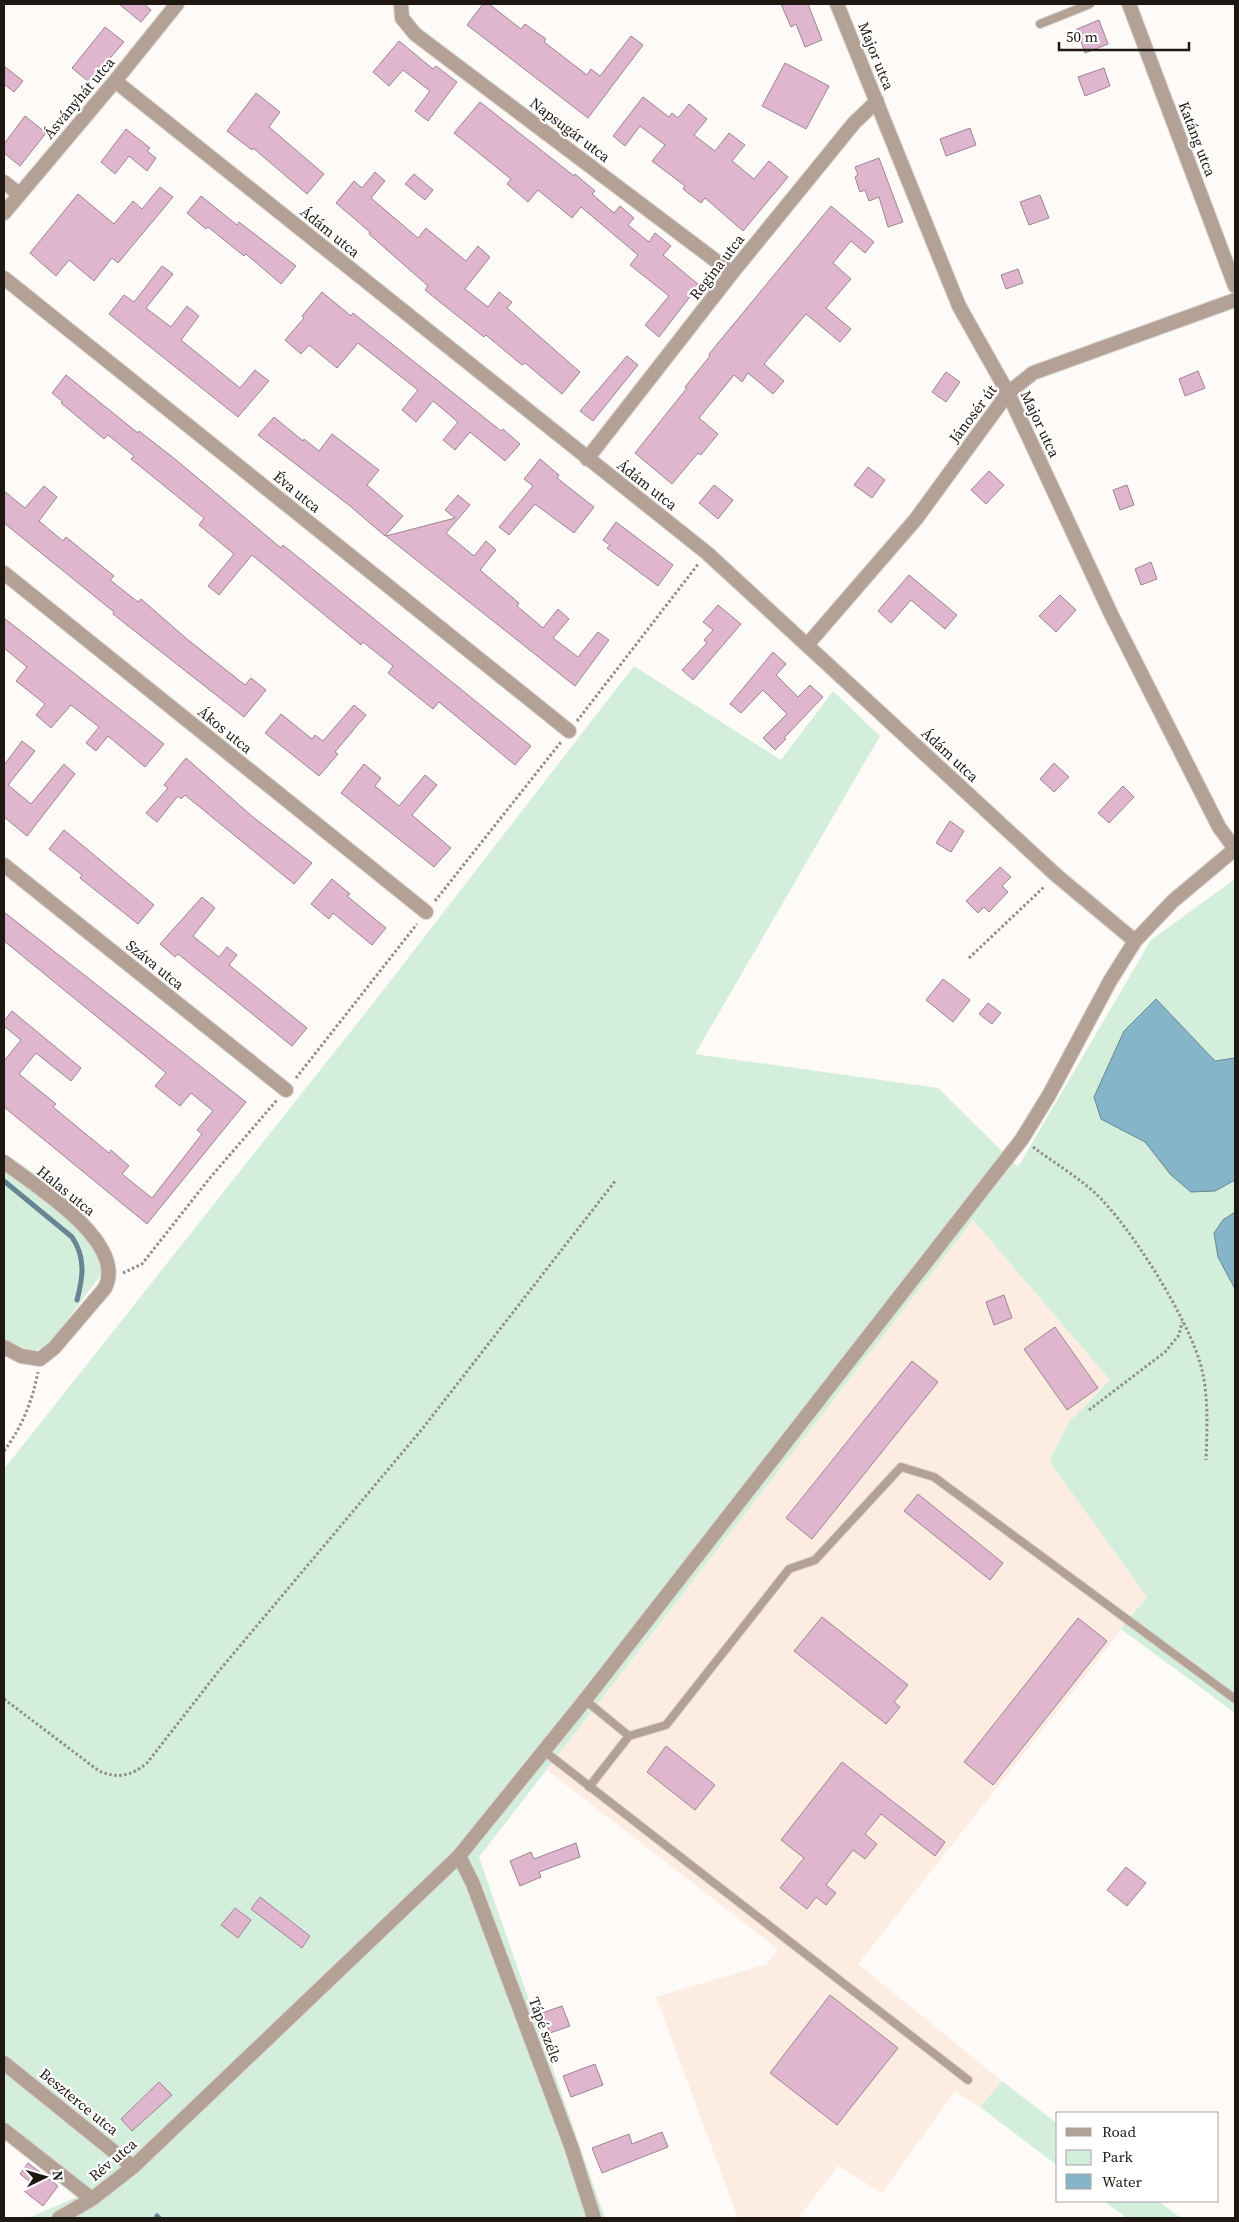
<svg xmlns="http://www.w3.org/2000/svg" width="1239" height="2222" font-family="'Source Serif 4',serif">
<style>
.built{fill:#fdece1}
.green{fill:#d3efdc}
.water{fill:#85b5c9;stroke:#668692}
.lines{fill:none;stroke-linecap:round;stroke-linejoin:round}
.stream{stroke:#668692;stroke-width:5}
.building{fill:#e0b6cf;stroke:#9a8691}
.service-casing{stroke:#dad6d2;stroke-width:10}
.minor-casing{stroke:#dad6d2;stroke-width:16}
.path{stroke:#928d89;stroke-width:3;stroke-dasharray:2.5 2.5;stroke-linecap:butt}
.service{stroke:#b3a196;stroke-width:8}
.minor{stroke:#b3a196;stroke-width:14}
.labels{text-anchor:middle;stroke-width:4.5;stroke-linejoin:round;paint-order:stroke}
.street-label{font-size:15px;fill:#1e1712;stroke:#fff}
</style>
<rect width="100%" height="100%" fill="#fefaf7"/>
<!-- built -->
<path class="built" d="M973 1220 1110 1380 1069 1422 1049 1461 1147 1597 858 1964 1002 2081 980 2107 955 2091 882 2193 838 2166 798 2218H738L656 1997 767 1964 778 1949 547 1770Z"/>
<!-- green -->
<path class="green" d="M634 666 781 760 833 691 880 736 695 1054 938 1088 1018 1167 1151 940 1235 879V1058L1215 1061 1124 1031 1094 1097 1124 1130 1145 1142 1171 1175 1215 1191 1235 1180V1212L1223 1220 1230 1282 1235 1289V1713L1121 1629 1147 1597 1049 1461 1069 1422 1110 1380 973 1220 479 1857 605 2218H28L77 2197 4 2139V1469L371 1006Z
M4 1165 81 1226 97 1253 104 1271 49 1344C29 1356 22 1350 4 1340Z
M1002 2081 1058 2124V2166L980 2107Z
M1104 2201H1158L1181 2218H1127Z"/>
<!-- water -->
<path class="water" d="M1156 999 1215 1061 1235 1058V1180L1215 1191 1191 1192 1171 1175 1145 1142 1101 1119 1094 1097 1124 1031Z
M1235 1212V1289L1218 1257 1214 1233 1223 1220Z"/>
<g class="lines">
<!-- stream -->
<path class="stream" d="M4 1181 72 1237C86 1258 83 1277 77 1300
M157 2216 159 2218"/>
</g>
<!-- building -->
<path class="building" d="M119 4H144L151 10 141 22Z
M483 4H489L521 29 525 24 546 39 544 42 587 75 591 69 600 76 631 36 643 45 588 118 467 25Z
M781 4H808L822 40 805 47 796 24 791 27Z
M1099 20 1108 44 1085 53 1077 29Z
M105 27 124 42 89 82 72 68Z
M399 41 433 69 436 66 457 82 428 121 415 111 430 91 403 70 389 86 373 72Z
M785 63 829 86 806 129 762 106Z
M4 66 23 81 14 92 4 84Z
M1104 68 1110 86 1085 96 1078 77Z
M256 93 280 112 269 127 324 174 307 194 253 148 252 150 227 131Z
M643 97 669 117 672 113 678 118 689 104 707 119 694 135 715 151 729 133 745 145 732 161 754 179 769 161 788 177 743 231 705 198 701 203 683 189 685 186 652 161 665 145 640 126 625 146 613 136Z
M480 102 574 176 575 174 595 191 592 194 614 213 620 206 634 218 628 225 649 242 655 233 671 246 663 255 699 285 659 337 645 325 669 296 630 265 638 255 581 207 572 218 538 190 528 202 507 184 511 179 454 133Z
M25 116 46 133 20 166 4 153V144Z
M970 128 976 145 946 156 940 139Z
M126 129 150 148 147 151 156 158 147 171 129 156 115 174 101 162Z
M879 158 903 222 888 227 879 197 869 201 865 190 860 192 855 177 858 175 855 167Z
M375 172 385 181 371 198 418 238 426 228 466 261 478 246 490 257 465 289 488 307 499 292 512 302 507 308 580 372 562 394 525 363 522 365 486 335 484 337 425 290 428 286 369 234 370 232 336 203 354 181 362 188Z
M414 174 433 190 425 200 405 184Z
M160 187 173 197 118 263 112 258 94 281 69 260 56 276 30 253 78 194 114 224 133 201 142 209Z
M1040 195 1049 218 1029 225 1020 202Z
M201 196 237 225 239 222 296 266 281 284 246 254 244 256 208 227 206 229 187 213Z
M831 206 874 242 865 253 851 241 833 263 851 279 826 308 851 329 840 342 806 314 764 364 784 381 773 394 748 373 742 382 734 375 699 418 718 434 701 455 698 453 672 484 635 453 687 388 685 387 710 356 709 354Z
M162 266 173 274 146 308 171 327 187 306 199 316 181 340 240 388 255 370 269 381 238 417 109 314 124 295 134 302Z
M1018 269 1023 283 1006 289 1001 275Z
M322 292 351 316 353 313 501 431 503 429 520 444 505 461 470 432 455 450 443 440 458 422 433 401 416 422 402 410 418 390 358 343 337 368 309 345 301 354 285 340 304 318 302 316Z
M627 356 638 365 593 421 580 411Z
M1198 371 1205 388 1185 396 1179 379Z
M946 372 960 382 946 402 932 392Z
M66 375 138 433 139 431 175 459 281 548 283 545 531 746 515 765 439 702 433 709 388 673 393 666 363 642 361 645 252 555 219 595 208 586 234 554 199 525 204 518 131 459 134 456 108 435 104 439 61 403 63 402 52 393Z
M274 417 303 441 304 439 319 451 332 434 379 470 367 485 403 516 385 536 350 506 258 435Z
M540 459 559 475 557 478 594 507 574 533 535 504 509 535 499 527 533 486 524 479Z
M868 467 885 480 872 498 854 485Z
M989 471 1004 485 986 504 971 490Z
M714 485 733 500 718 519 699 503Z
M1127 485 1134 505 1120 510 1113 490Z
M44 486 57 497 39 521 63 541 66 537 114 576 110 580 138 602 141 599 187 639 245 685 251 678 266 690 244 717 113 614 114 612 4 523V491L25 508Z
M458 495 470 505 446 533 474 556 486 541 496 550 480 570 519 603 517 606 543 628 558 609 569 619 553 638 578 657 598 632 609 640 575 686 386 536 455 518 445 510Z
M616 522 673 565 658 586 607 548 610 545 603 540Z
M1151 562 1157 579 1141 585 1135 569Z
M909 575 957 615 945 629 911 600 891 623 878 611Z
M1060 595 1076 610 1056 632 1039 616Z
M718 605 741 624 693 680 682 670 707 643 704 640 713 630 703 622Z
M4 618 164 744 145 767 108 736 96 751 86 743 99 727 71 705 51 728 36 715 45 704 16 681 27 667 4 648Z
M773 652 786 664 776 675 798 697 810 685 823 697 784 738 786 739 775 750 763 738 787 714 763 690 741 713 730 704Z
M354 705 366 715 335 752 338 754 319 776 265 733 281 714 312 739 315 735 323 741Z
M22 741 35 751 8 785 31 804 64 764 75 774 27 836 4 817V765Z
M186 758 253 817 312 863 294 884 185 795 181 799 178 796 157 822 146 813 168 788 164 785Z
M1054 763 1069 777 1054 792 1040 779Z
M364 764 381 778 375 786 399 806 425 775 437 785 412 815 451 848 434 867 341 793Z
M1123 786 1134 797 1109 823 1098 813Z
M950 821 964 831 951 852 936 843Z
M64 830 154 905 138 924 80 878 82 875 49 849Z
M1000 867 1011 877 1002 886 1008 892 989 912 984 907 978 913 966 901Z
M332 879 350 894 347 896 386 928 372 945 333 913 329 919 311 904Z
M202 897 215 908 193 936 219 957 227 947 237 955 229 965 307 1028 292 1046 178 954 175 957 160 944Z
M4 912 246 1102 147 1224 4 1107V1061L21 1040 4 1026V1021L12 1011 81 1068 71 1081 36 1053 19 1074 56 1104 53 1107 109 1153 111 1150 129 1166 122 1174 152 1198 202 1134 197 1130 213 1111 191 1093 180 1106 155 1086 166 1073 4 941Z
M943 979 970 1000 953 1022 926 1000Z
M988 1003 1001 1013 992 1024 979 1014Z
M1004 1295 1012 1318 994 1325 986 1302Z
M1055 1327 1098 1388 1067 1410 1024 1349Z
M912 1361 938 1382 812 1539 786 1518Z
M918 1494 1003 1563 990 1580 904 1511Z
M822 1617 908 1685 894 1702 900 1707 886 1724 794 1651Z
M1078 1618 1107 1641 993 1785 964 1762Z
M666 1746 715 1785 695 1810 647 1772Z
M842 1762 945 1842 935 1856 881 1814 865 1834 877 1844 865 1859 853 1850 826 1885 836 1893 826 1905 816 1897 807 1909 780 1888 804 1858 781 1840Z
M576 1843 580 1857 539 1872 541 1877 520 1886 510 1861 531 1852 534 1859Z
M1126 1867 1146 1883 1127 1906 1107 1890Z
M260 1897 310 1936 302 1948 251 1909Z
M235 1908 251 1920 238 1938 221 1925Z
M830 1995 898 2048 837 2125 770 2073Z
M562 2006 570 2026 550 2033 542 2013Z
M595 2064 603 2085 571 2097 563 2076Z
M159 2082 172 2095 132 2131 121 2119Z
M662 2132 668 2147 602 2173 592 2148 629 2134 632 2144Z
M28 2163 58 2186 43 2206 24 2191 30 2182 20 2174Z"/>
<g class="lines">
<!-- service casing -->
<g class="service-casing">
<path id="service" d="M1040 24 1090 4
M585 1700 629 1736
M544 1751 968 2080
M589 1787 629 1736 666 1725 789 1569 815 1560 901 1467 934 1477 1235 1699"/>
</g>
<!-- minor casing -->
<g class="minor-casing">
<path id="minor" d="M401 4 402 18 415 34 732 273
M837 4 959 306 1008 393 1111 614 1219 827 1235 849
M1129 4 1235 286
M115 81 707 553 1056 875 1135 941
M4 182 19 194
M4 213 115 81 177 4
M4 278 569 731
M587 459 732 273 854 123 877 101
M4 573 426 912
M807 645 916 519 1008 393 1033 373 1235 300
M4 865 286 1090
M4 1162C34 1185 128 1242 105 1288L54 1348 40 1359 21 1356 4 1347
M459 1856 473 1884 571 2146 594 2218
M4 2063 133 2167
M4 2130 92 2199
M59 2218 92 2199 133 2167 459 1856 585 1700 1022 1139 1049 1095 1110 981 1135 941 1173 901 1235 849"/>
</g>
<!-- path -->
<path class="path" d="M577 721 699 563
M435 901 561 742
M969 958 1045 886
M296 1078 417 924
M1033 1147C1053 1162 1075 1175 1094 1192 1130 1225 1188 1318 1201 1366 1209 1396 1207 1429 1206 1460
M123 1273 142 1264 209 1179 277 1100
M1089 1410 1165 1352 1179 1335 1182 1322
M4 1451C22 1427 32 1402 38 1372
M4 1699 99 1771C118 1779 131 1776 147 1763L218 1672 423 1428 616 1180"/>
<!-- service -->
<use href="#service" class="service"/>
<!-- minor -->
<use href="#minor" class="minor"/>
</g>
<g class="labels">
<!-- street labels -->
<g class="street-label">
<text transform="translate(876 56) rotate(68)" y="5">Major utca</text>
<text transform="translate(79 98) rotate(-50)" y="5">Ásványhát utca</text>
<text transform="translate(570 130) rotate(37)" y="5">Napsugár utca</text>
<text transform="translate(1197 139) rotate(69)" y="5">Katáng utca</text>
<text transform="translate(330 232) rotate(39)" y="5">Ádám utca</text>
<text transform="translate(717 267) rotate(-52)" y="5">Regina utca</text>
<text transform="translate(973 414) rotate(-53)" y="5">Jánosér út</text>
<text transform="translate(1040 424) rotate(65)" y="5">Major utca</text>
<text transform="translate(647 485) rotate(38)" y="5">Ádám utca</text>
<text transform="translate(297 492) rotate(39)" y="5">Éva utca</text>
<text transform="translate(225 730) rotate(39)" y="5">Ákos utca</text>
<text transform="translate(950 755) rotate(43)" y="5">Ádám utca</text>
<text transform="translate(155 965) rotate(39)" y="5">Száva utca</text>
<text transform="translate(66 1191) rotate(39)" y="5">Halas utca</text>
<text transform="translate(545 2030) rotate(70)" y="5">Tápé széle</text>
<text transform="translate(79 2102) rotate(39)" y="5">Beszterce utca</text>
<text transform="translate(113 2160) rotate(-40)" y="5">Rév utca</text>
</g>
</g>
<!-- border -->
<rect width="1239" height="2222" fill="none" stroke="#1e1712" stroke-width="10"/>
<!-- legend -->
<rect x="1056" y="2112" width="162" height="90" fill="#ffffff" stroke="#a5a2a0"/>
<rect x="1066" y="2128" width="25" height="8" fill="#b3a196" stroke="#a5a2a0"/>
<text x="1102" y="2137" font-size="15" fill="#1e1712">Road</text>
<rect x="1066" y="2150" width="25" height="15" fill="#d3efdc" stroke="#a5a2a0"/>
<text x="1102" y="2162" font-size="15" fill="#1e1712">Park</text>
<rect x="1066" y="2174" width="25" height="15" fill="#85b5c9" stroke="#a5a2a0"/>
<text x="1102" y="2187" font-size="15" fill="#1e1712">Water</text>
<!-- north arrow -->
<g transform="translate(45 2177) rotate(85)" stroke="#ffffff" stroke-width="4" paint-order="stroke">
<path d="M0-4L9 19L0 12L-9 19Z" fill="#1e1712"/>
<text y="-8" font-size="14" font-weight="bold" text-anchor="middle" fill="#1e1712">N</text>
</g>
<!-- scale -->
<path d="M1059 42v8h130v-8" fill="none" stroke="#1e1712" stroke-width="2.5"/>
<text x="1066" y="42" font-size="15" fill="#1e1712" stroke="#ffffff" stroke-width="4" paint-order="stroke">50 m</text>
</svg>
